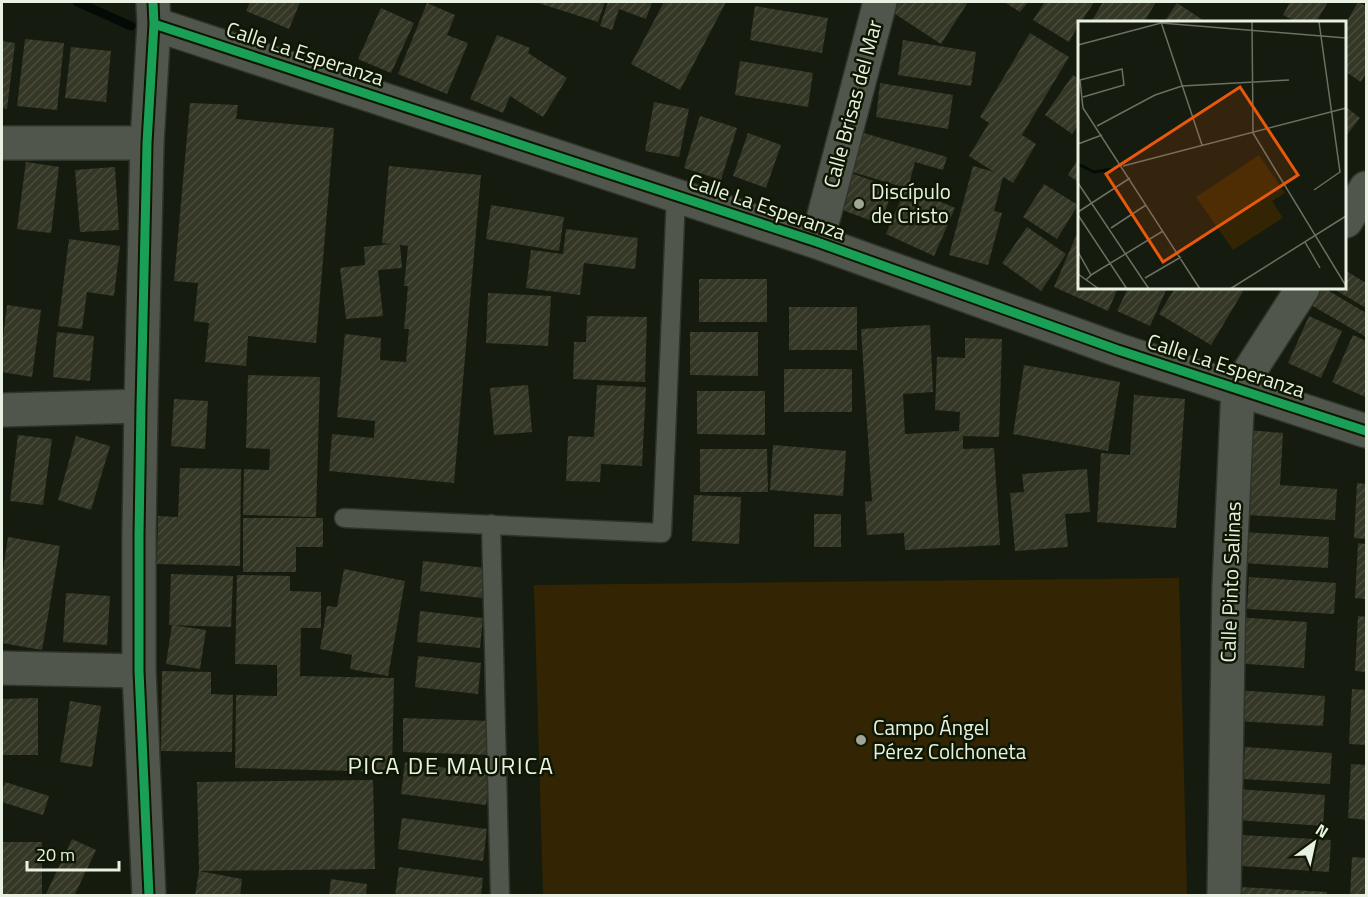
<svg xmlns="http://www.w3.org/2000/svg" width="1368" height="897" font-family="'Titillium Web',sans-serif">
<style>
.garden{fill:#332503}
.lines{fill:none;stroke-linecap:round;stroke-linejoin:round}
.stream{stroke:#020b06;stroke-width:9}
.building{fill:url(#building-hatch)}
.lane-casing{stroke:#2f342b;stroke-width:21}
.street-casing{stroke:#2f342b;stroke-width:36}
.lane{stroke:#51564c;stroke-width:18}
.street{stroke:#51564c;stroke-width:33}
.cycleway-casing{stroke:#0d1702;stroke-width:13}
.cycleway{stroke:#1a9f57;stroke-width:9}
.poi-dot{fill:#9fa698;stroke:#0d1702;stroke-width:2}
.labels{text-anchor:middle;stroke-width:5;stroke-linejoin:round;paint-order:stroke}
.street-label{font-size:21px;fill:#e9f1e2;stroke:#0d1702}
.poi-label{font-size:21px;fill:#e9f1e2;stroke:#0d1702;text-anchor:start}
.quarter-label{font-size:24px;letter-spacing:1.5px;fill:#e9f1e2;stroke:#0d1702}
.inset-river{fill:none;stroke:#020b06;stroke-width:3}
.inset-road{fill:none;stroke:#6a7163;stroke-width:1.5}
.view{fill:#e8590c;fill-opacity:0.15;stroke:#e8590c;stroke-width:3}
.inset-edge{fill:none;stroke:#e9f1e2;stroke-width:3}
</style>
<defs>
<pattern id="building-hatch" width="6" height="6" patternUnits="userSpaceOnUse" patternTransform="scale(1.5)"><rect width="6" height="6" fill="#343725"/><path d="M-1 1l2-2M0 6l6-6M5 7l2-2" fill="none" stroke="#484b3a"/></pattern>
</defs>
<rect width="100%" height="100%" fill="#151b0e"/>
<!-- garden -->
<path class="garden" d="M1179 578 1187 895H543L534 585Z"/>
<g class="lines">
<!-- stream -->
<path class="stream" d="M77 2 131 26"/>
</g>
<!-- building -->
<path class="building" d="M250 2H300L289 29 246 11Z
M535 2H605L598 22Z
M608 2H652L646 19 619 9 612 30 600 26Z
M664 2H726L680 90 631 64Z
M891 2H968L941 44 886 8Z
M1004 2H1028L1020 12Z
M1045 2H1094L1081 22H1080L1069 42 1033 20Z
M1103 2H1156L1144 22H1091Z
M1290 2H1328L1316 22H1297L1283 15Z
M1358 2 1366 6V73L1361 82 1346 72V23Z
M427 3 455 15 447 35 468 43 447 94 398 74Z
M1177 3 1206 22H1164Z
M755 6 828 18 822 53 750 40Z
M381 8 414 23 391 73 358 59Z
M1030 33 1069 57 1022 135 1036 144 1013 183 1003 177 994 211 1002 213 988 265 949 255 973 166 994 172 969 156 989 123 980 117Z
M497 35 530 48 528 53 567 78 543 117 510 96 503 113 470 99Z
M25 39 64 43 57 110 17 106Z
M903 40 976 52 971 86 898 75Z
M2 41 15 43 7 109 2 108Z
M71 47 111 51 106 102 65 98Z
M740 61 813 73 808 107 735 95Z
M1073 75 1080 80V123L1072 134 1045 115Z
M880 83 953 95 948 129 876 117Z
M654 102 689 109 679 157 645 151Z
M190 103 238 105 236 119 334 128 316 343 248 336 246 366 205 362 209 323 194 321 198 283 174 281Z
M1346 107 1360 118 1346 136Z
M700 116 737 128 721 180 684 168Z
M860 132 947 157 943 170 915 162 908 188 955 208 934 256 886 234 906 188 849 171Z
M748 133 781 145 766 188 733 176Z
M1080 156V183L1068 175Z
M26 162 59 167 51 233 17 229Z
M389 166 481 175 454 483 329 471 332 434 374 438 375 421 337 417 345 334 381 338 380 360 406 362 409 329H404L408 286H404L408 246 400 245 402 268 378 270 383 316 346 319 340 268 365 265 364 247 391 244 382 243Z
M115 167 119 230 80 232 75 170Z
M851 173 893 188 881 224 839 209Z
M1044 184 1078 205 1057 239 1023 217Z
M491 205 564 217 559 251 486 239Z
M1027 227 1066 254 1041 291 1002 263Z
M1080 227V288H1118L1108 311 1054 287Z
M566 229 638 238 635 269 584 263 580 295 526 288 531 250 563 254Z
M69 239 120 246 114 296 87 292 82 329 58 326Z
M1346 271 1366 283V308L1332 288H1346Z
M699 279H767V322H699Z
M1128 288H1167L1150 326 1117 311Z
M1175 288H1245L1211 345 1159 314Z
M1321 288H1324L1366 313V337L1311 305Z
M488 293 551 296 548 346 486 343Z
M7 305 41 310 32 377 2 372V346Z
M789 307H857V350H789Z
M587 316 647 317 645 382 573 379 574 342H586Z
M1309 316 1342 331 1321 378 1288 363Z
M930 325 933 392 903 394 905 434 959 431 960 412 935 410 937 357 965 358V338L1002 339 999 437 963 436V449L994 448 1000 545 905 550 904 533 867 535 865 502 872 501 861 329Z
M57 332 94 336 90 381 53 377Z
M690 332H758V376L690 375Z
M1353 335 1366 341V394L1365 397 1332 382Z
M1024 365 1120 382 1108 451 1013 434Z
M784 369H852V412H784Z
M248 375 320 377 316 517 243 515 244 469 269 470 270 449 246 448Z
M528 385 532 432 494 435 490 388Z
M597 385 646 387 642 466 601 464 600 482 566 481 568 436 594 437Z
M697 391H765V435L697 434Z
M1134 395 1185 399 1176 528 1097 522 1101 453 1130 455Z
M174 399 208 401 205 449 171 446Z
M1247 430 1283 433 1280 485 1337 489 1335 520 1247 515Z
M18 435 52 439 43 505 10 501Z
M76 436 110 446 91 510 58 500Z
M773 445 846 451 843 496 770 490Z
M700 449H767L768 492H700Z
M180 468 241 469 240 566 157 564 158 516 178 517Z
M1087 469 1090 512 1065 514 1068 547 1015 551 1010 493 1024 492 1022 474Z
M1357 483 1366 484V539L1354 538Z
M694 495 741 497 739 544 692 541Z
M814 514H841V547H814Z
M243 518H323V547H296V572H243Z
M1242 532 1329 537 1328 568 1240 563Z
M8 537 60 546 42 650 2 643V577Z
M1358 543 1366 544V599L1355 598Z
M423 561 486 568 482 598 420 591Z
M344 569 405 581 388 676 350 669 352 655 320 649 327 606 337 607Z
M171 574 233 576 231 627 169 625Z
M237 575 290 576V591L321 592V628H301L300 676 394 678 392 772 235 768 236 695 277 696V665L235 664Z
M1249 577 1336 583 1334 614 1247 609Z
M66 593 110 596 107 645 63 642Z
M420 611 483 618 480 648 417 642Z
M1358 616 1366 617V672L1355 671Z
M1236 617 1307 622 1304 668 1233 663Z
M172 625 206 630 200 669 166 664Z
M418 656 481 663 478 694 415 687Z
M162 671 211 672V694L233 695 232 752 161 751Z
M1352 689 1366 690V745L1349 744Z
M1237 690 1325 696 1323 726 1235 721Z
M38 698V755H2V699Z
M70 701 101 706 92 767 60 762Z
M403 718 492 721 491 755 403 752Z
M1245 747 1332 753 1330 784 1243 779Z
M405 762 490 774 486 805 401 794Z
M1351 764 1366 765V820L1348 818Z
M373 780 375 869 199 871 197 782Z
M5 782 49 796 43 815 2 802V794Z
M1237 789 1325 795 1323 826 1236 820Z
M402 818 487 829 483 861 398 849Z
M1243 835 1331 840 1329 872 1241 866Z
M72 839 96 850 74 896H45Z
M2 842H42V896H2Z
M1352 857 1366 858V896H1350Z
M399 867 483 878 481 896H395Z
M199 871 242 879 240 896H195Z
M331 879 367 884 366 896H329Z
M1240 887 1327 892V896H1239Z"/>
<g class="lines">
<!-- lane casing -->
<g class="lane-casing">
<path id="lane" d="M344 518 662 533 676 195
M491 524 500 896"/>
</g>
<!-- street casing -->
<g class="street-casing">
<path id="street" d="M154 24 817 242 1118 350 1366 431
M2 143H147
M1346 221 1366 188
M817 242 880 2
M2 410 141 406
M2 668 139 671
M149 896 139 671V536L141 406 147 143 154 24 153 4
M1224 896 1229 586 1238 389 1303 288"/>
</g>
<!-- lane -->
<use href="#lane" class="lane"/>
<!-- street -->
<use href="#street" class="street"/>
<!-- cycleway casing -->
<g class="cycleway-casing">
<path id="cycleway" d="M154 24 817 242 1118 350 1366 431
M149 896 139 671V536L141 406 147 143 154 24 153 2"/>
</g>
<!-- cycleway -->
<use href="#cycleway" class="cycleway"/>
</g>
<!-- markers -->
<g class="poi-dot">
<circle cx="859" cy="204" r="6"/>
<circle cx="861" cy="740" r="6"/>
</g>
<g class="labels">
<!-- street labels -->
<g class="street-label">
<text transform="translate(305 54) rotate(18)" y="7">Calle La Esperanza</text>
<text transform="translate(853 104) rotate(-75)" y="7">Calle Brisas del Mar</text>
<text transform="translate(767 207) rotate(19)" y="7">Calle La Esperanza</text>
<text transform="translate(1226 366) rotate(18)" y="7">Calle La Esperanza</text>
<text transform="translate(1231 582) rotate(-88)" y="7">Calle Pinto Salinas</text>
</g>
<!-- poi labels -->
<g class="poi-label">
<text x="871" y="199">Discípulo<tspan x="871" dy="24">de Cristo</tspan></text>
<text x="873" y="735">Campo Ángel<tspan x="873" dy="24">Pérez Colchoneta</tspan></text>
</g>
<!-- quarter labels -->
<g class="quarter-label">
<text x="451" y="774">PICA DE MAURICA</text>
</g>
</g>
<!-- overview -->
<g transform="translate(1078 21)">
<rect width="268" height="268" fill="#151b0e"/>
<path d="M181 134 207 172 194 180 205 197 155 229 118 176Z" fill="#332503"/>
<path class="inset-river" d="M0 143 16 151 42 147"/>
<path class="inset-road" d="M83 1 124 124M174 1 175 112 268 265M0 24 83 2 268 17M5 76 46 64 44 48 2 59 5 87 122 268M19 105 77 74 104 65 211 59M0 123 24 114M45 145 268 87M0 162 71 268M236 169 262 151 241 1M0 191 52 157M0 194 49 268M33 207 68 184M227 221 242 247M0 231 13 254 8 259M0 253 21 268M13 254 85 210M67 257 103 236M152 268 268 195"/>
<path class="view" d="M162 66 220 154 85 241 28 153Z"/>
<rect width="268" height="268" class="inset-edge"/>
</g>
<!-- border -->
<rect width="1368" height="897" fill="none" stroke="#e9f1e2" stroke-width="6"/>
<!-- north arrow -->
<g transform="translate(1314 843) rotate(33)" stroke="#0d1702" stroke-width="4.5" paint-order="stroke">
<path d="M0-4.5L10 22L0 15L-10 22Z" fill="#e9f1e2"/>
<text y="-9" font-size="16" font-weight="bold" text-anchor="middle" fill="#e9f1e2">N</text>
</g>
<!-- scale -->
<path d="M27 861v9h92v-9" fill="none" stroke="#e9f1e2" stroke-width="3"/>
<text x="36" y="861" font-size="18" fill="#e9f1e2" stroke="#0d1702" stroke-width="4.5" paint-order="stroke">20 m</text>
</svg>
